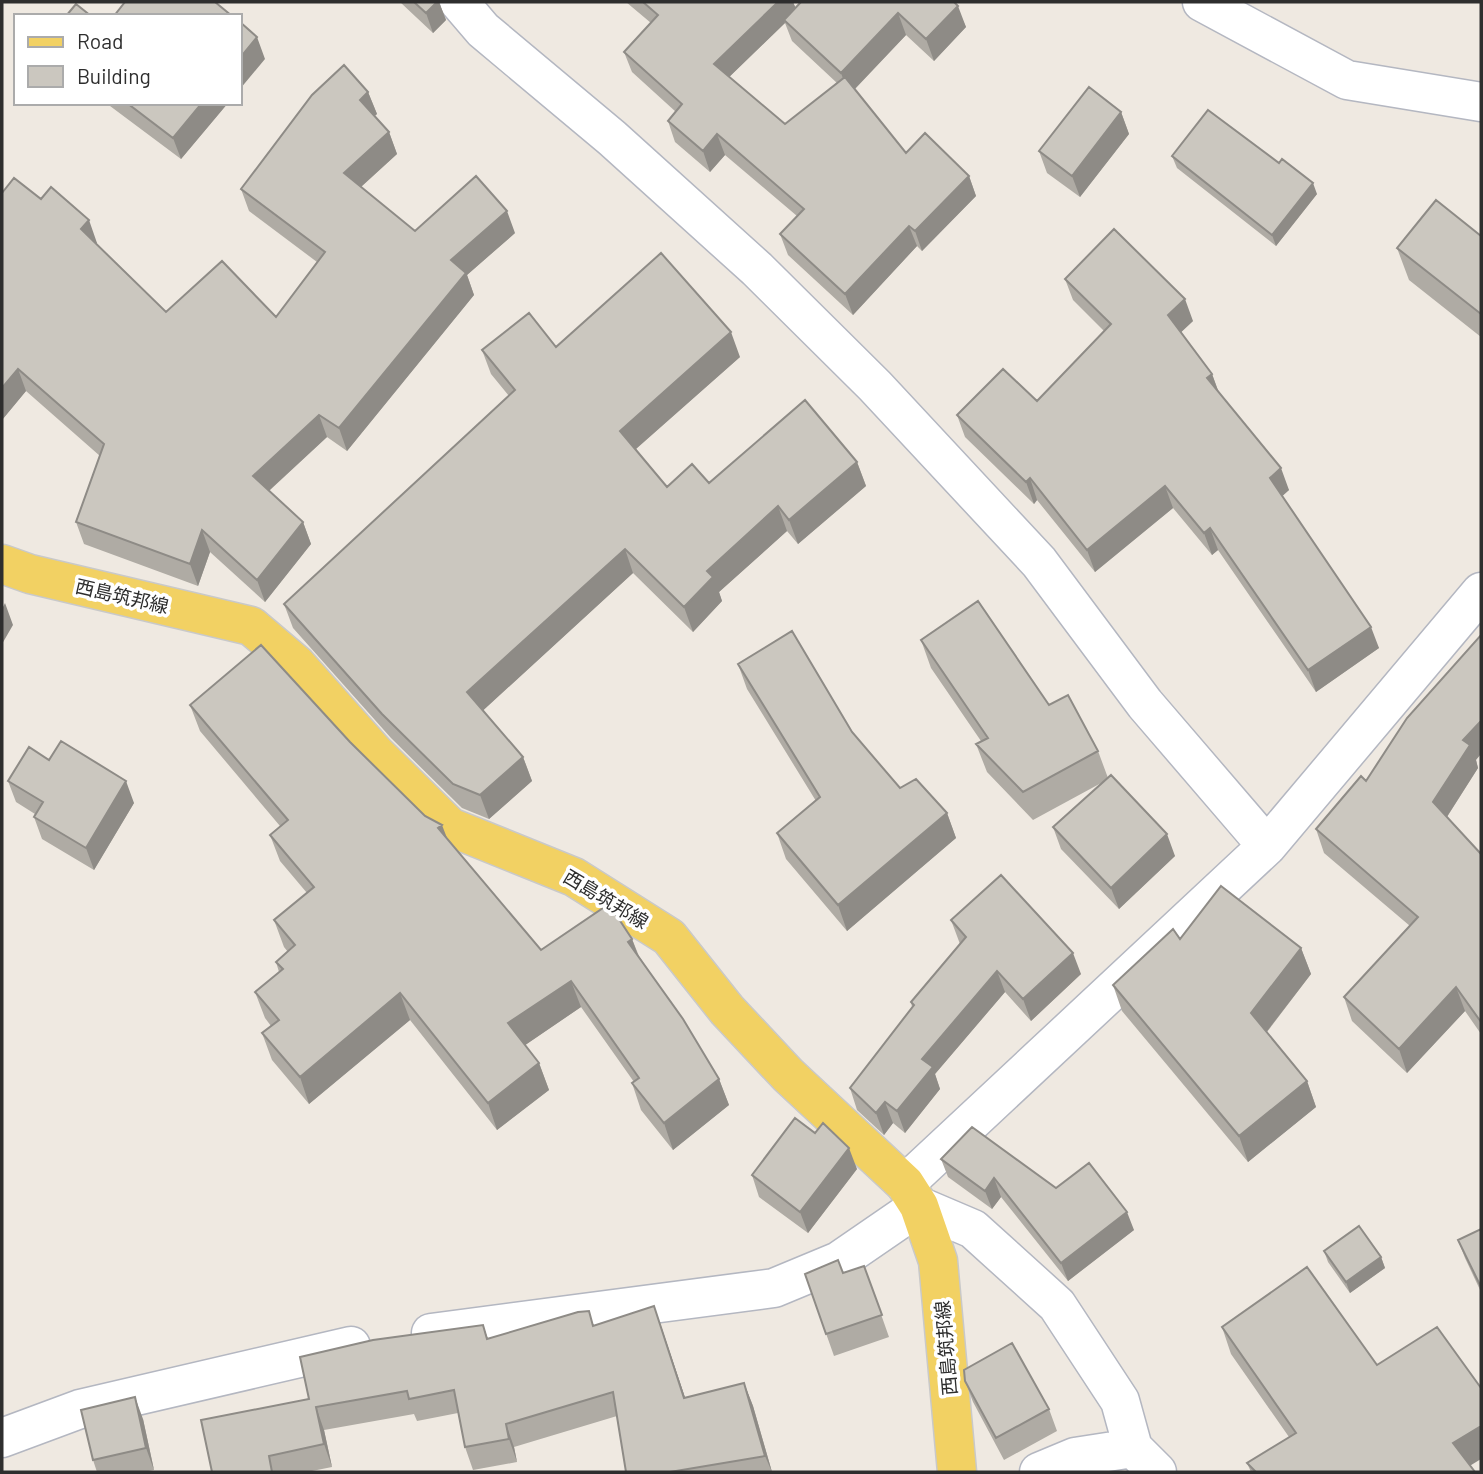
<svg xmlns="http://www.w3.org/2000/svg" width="1483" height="1474" font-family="Barlow,'Noto Sans JP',sans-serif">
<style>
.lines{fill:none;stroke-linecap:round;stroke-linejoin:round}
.minor-casing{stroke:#b4b7c1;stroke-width:41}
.major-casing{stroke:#c9c9c9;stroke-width:41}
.minor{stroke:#fff;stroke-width:38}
.major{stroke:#f2d163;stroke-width:38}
.wall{fill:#afaba4;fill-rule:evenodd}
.shaded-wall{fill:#8e8b86}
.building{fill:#cbc7bf;stroke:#8e8b86;stroke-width:2}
.labels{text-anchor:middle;stroke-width:7;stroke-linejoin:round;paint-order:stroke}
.street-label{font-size:19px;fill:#2e2e2e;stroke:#fff}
</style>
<rect width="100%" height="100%" fill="#efe9e1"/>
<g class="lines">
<!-- minor casing -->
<g class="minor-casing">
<path id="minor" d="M459 2 483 30 612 138 757 269 875 386 1039 562 1145 704 1267 846
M1202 2 1347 80 1481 102
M905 1184 1267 846 1481 592
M431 1333 774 1288 839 1261 919 1206 973 1229 1057 1305 1120 1401 1133 1448
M2 1438 80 1409 351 1346
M1039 1472 1075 1457 1133 1448 1157 1472"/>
</g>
<!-- major casing -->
<g class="major-casing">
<path id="major" d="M2 564 30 574 251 626 297 665 375 753 450 827 574 877 669 937 727 1010 788 1075 905 1184 919 1206 938 1261 957 1472"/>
</g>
<!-- minor -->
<use href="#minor" class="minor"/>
<!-- major -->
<use href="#major" class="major"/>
</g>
<!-- wall -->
<path class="wall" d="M400 2H439L446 20 433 33Z
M626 2H793L795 7 954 2 966 27 934 61 906 35 855 89 906 153 969 176 976 196 922 251 917 246 853 315 788 255 780 234 797 216 725 155 710 172 675 142 668 121 676 112 632 72 624 52 651 23ZM785 23 792 41 837 83 785 124 729 77Z
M368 92 377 114 374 116 389 132 397 154 361 187 415 231 515 233 467 275 474 295 347 451 327 437 269 491 303 522 311 544 265 602 210 552 198 586 84 544 76 522 100 456 26 391 2 420V193L97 243H96L166 312 276 317 317 262 249 211 241 189Z
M106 103H228L181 159Z
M1121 112 1129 134 1080 197 1047 173 1039 151Z
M1172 156 1317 194 1276 246 1177 168Z
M1481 236V337L1409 280 1397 248Z
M1065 279 1193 321 1181 332 1212 374 1219 393 1289 490 1282 496 1379 648 1316 692 1218 550 1212 555 1173 508 1095 572 1037 500 1034 504 965 437 957 415 1037 401 1104 331 1073 300Z
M556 347 740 357 636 449 667 487 709 483 857 462 866 486 798 544 787 531 719 592 722 601 693 632 633 573 483 710 523 757 532 781 489 819 462 808 391 738 293 628 284 604 509 396 491 374 482 350Z
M921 640 1098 751 1108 778 1175 856 1119 909 1061 849 1053 827 1103 782 1033 820 987 772 976 744 981 741 931 668Z
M738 664 852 732 900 788 947 813 956 838 847 931 786 859 777 833 816 801 747 689Z
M190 705 350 742 448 840 541 950 632 939 639 956 719 1079 729 1105 673 1150 641 1110 632 1083 634 1082 581 1007 525 1045 539 1063 549 1090 497 1130 410 1020 309 1104 272 1060 262 1033 271 1026 265 1018 255 992 279 972 276 962 288 952 284 947 274 920 307 893 280 861 270 835 280 826 200 731Z
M49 760 134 803 94 870 42 839 34 817 35 814 16 802 8 781Z
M1476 760 1478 768 1447 817 1481 854V1034L1465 1011 1407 1073 1352 1021 1344 997 1410 926 1324 853 1316 829 1366 781Z
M951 920 1081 974 1031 1021 1005 992 935 1074 940 1089 905 1133 893 1123 884 1135 857 1110 850 1088 912 1007 911 1002 960 944Z
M1180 939 1301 948 1311 974 1267 1032 1307 1081 1316 1107 1248 1162 1122 1011 1113 985Z
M941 1159 1056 1188 1134 1230 1068 1281 1001 1197 992 1209 948 1177Z
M857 1169 808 1233 759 1197 752 1175Z
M1481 1229V1292L1465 1258 1458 1240Z
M1324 1251 1381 1257 1385 1268 1350 1293 1328 1262Z
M864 1266 889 1337 834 1356 805 1274 843 1273Z
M483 1325 488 1339 594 1326 662 1329 685 1398 744 1383 753 1406 772 1472H626L617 1416 514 1447 517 1462 473 1470 465 1447 458 1413 417 1421 414 1414 324 1430 332 1467 307 1472H212L309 1399Z
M1222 1327 1377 1365 1475 1472H1251L1247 1463 1289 1437 1231 1354Z
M965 1381 1049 1409 1057 1431 1004 1460 973 1402Z
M143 1419 154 1470 143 1472H97L93 1460Z"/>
<!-- shaded-wall -->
<path class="shaded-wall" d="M436 2H439L446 20 433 33 426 13Z
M778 2H793L797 11 784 20 785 23 722 84 714 64Z
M958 6 966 27 934 61 926 39Z
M898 13 906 35 849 95 841 73Z
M257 37 265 59 240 89V58Z
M368 92 377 114 368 122 360 100Z
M202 103H228L181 159 173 138Z
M1121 112 1129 134 1080 197 1072 176Z
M389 132 397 154 352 195 344 173Z
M717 134 725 155 710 172 703 151Z
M969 176 976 196 922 251 915 231Z
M1313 183 1317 194 1276 246 1272 235Z
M507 211 515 233 467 275 474 295 347 451 339 428 451 260Z
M89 220 97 243 89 251 81 229Z
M909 226 917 246 853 315 845 294Z
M1185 299 1193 321 1176 337 1168 315Z
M731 332 740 357 629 455 620 431Z
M18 369 26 391 2 420V388Z
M1212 374 1220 396 1207 378Z
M319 415 327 437 261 498 253 476Z
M857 462 866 486 798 544 789 520Z
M1281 468 1289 490 1278 500 1270 478Z
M1030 478 1037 500 1034 504 1026 482Z
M1165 486 1173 508 1095 572 1087 550Z
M778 506 787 531 719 592 722 601 693 632 684 607 707 571Z
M303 522 311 544 265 602 257 580Z
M1210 528 1218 550 1212 555 1204 533Z
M202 530 210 552 198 586 190 564Z
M625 549 633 573 476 717 467 692Z
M5 603 13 625 2 644V609Z
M1371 627 1379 648 1316 692 1308 670Z
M1481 721V754L1476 760 1478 768 1441 826 1433 802 1463 740Z
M523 757 532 781 489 819 480 795Z
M126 781 134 803 94 870 86 848Z
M947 813 956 838 847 931 838 905Z
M442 825 452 851 438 828Z
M1167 834 1175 856 1119 909 1111 888Z
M632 939 642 966 628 942Z
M1301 948 1311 974 1261 1039 1251 1013Z
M1073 953 1081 974 1031 1021 1023 999Z
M997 971 1005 992 935 1074 940 1089 905 1133 897 1111 922 1059Z
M571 981 581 1007 518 1050 508 1023Z
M1456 987 1465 1011 1407 1073 1399 1049Z
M400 993 410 1020 309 1104 300 1077Z
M539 1063 549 1090 497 1130 488 1103Z
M719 1079 729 1105 673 1150 664 1123Z
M1307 1081 1316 1107 1248 1162 1239 1136Z
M885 1102 893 1123 884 1135 876 1113Z
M849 1148 857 1169 808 1233 800 1212Z
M994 1178 1001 1197 992 1209 985 1191Z
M1127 1212 1134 1230 1068 1281 1061 1263Z
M1381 1257 1385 1268 1350 1293 1346 1282Z
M654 1306 662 1329 693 1421 684 1398Z
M744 1383 753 1406 772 1472 765 1456Z
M135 1397 143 1419 154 1470 146 1448Z
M316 1407 324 1430 332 1467 324 1444Z
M506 1424 514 1447 517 1462 509 1439Z
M1481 1426V1459L1463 1470 1453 1443Z"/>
<!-- building -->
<path class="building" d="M125 2H215L232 16H114Z
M414 2H437L426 13Z
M643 2H778L714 64 785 124 845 77 906 153 925 133 969 176 915 231 909 226 845 294 780 234 804 209 717 134 703 151 668 121 682 104 624 52 658 15Z
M801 2H954L958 6 926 39 898 13 841 73 784 20Z
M76 4 91 16H66Z
M240 22 257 37 240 58Z
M344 65 368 92 360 100 389 132 344 173 415 231 476 176 507 211 451 260 466 273 339 428 319 415 253 476 303 522 257 580 202 530 190 564 76 522 104 444 18 369 2 388V193L14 178 41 199 51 187 89 220 81 229 166 312 222 261 276 317 325 252 241 189 312 95Z
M1089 87 1121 112 1072 176 1039 151Z
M127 103H202L173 138Z
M1208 110 1279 163 1282 159 1313 183 1272 235 1172 156Z
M1436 200 1481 236V314L1397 248Z
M1114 229 1185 299 1168 315 1212 374 1207 378 1281 468 1270 478 1371 627 1308 670 1210 528 1204 533 1165 486 1087 550 1030 478 1026 482 957 415 1003 369 1037 401 1111 324 1065 279Z
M661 253 731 332 620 431 667 487 692 464 709 483 805 400 857 462 789 520 778 506 707 571 713 577 684 607 625 549 467 692 523 757 480 795 453 784 382 714 284 604 515 390 482 350 529 313 556 347Z
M978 601 1049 705 1068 695 1098 751 1023 792 976 744 988 738 921 640Z
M792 631 852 732 900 788 916 779 947 813 838 905 777 833 820 797 738 664Z
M1481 635V721L1463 740 1470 745 1433 802 1481 854V1022L1456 987 1399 1049 1344 997 1418 917 1316 829 1361 776 1366 781 1407 718Z
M261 645 350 742 425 816 442 825 438 828 541 950 609 904 632 939 628 942 683 1019 719 1079 664 1123 632 1083 639 1078 571 981 508 1023 539 1063 488 1103 400 993 300 1077 262 1033 279 1020 255 992 283 969 276 962 295 945 274 920 314 887 270 835 288 820 190 705Z
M61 741 126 781 86 848 34 817 43 802 8 781 29 747 49 760Z
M1111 775 1167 834 1111 888 1053 827Z
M1001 875 1073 953 1023 999 997 971 922 1059 933 1067 897 1111 885 1102 876 1113 850 1088 914 1005 911 1002 966 937 951 920Z
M1221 886 1301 948 1251 1013 1307 1081 1239 1136 1113 985 1173 929 1180 939Z
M795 1118 815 1133 823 1123 849 1148 800 1212 752 1175Z
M972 1127 1056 1188 1089 1163 1127 1212 1061 1263 994 1178 985 1191 941 1159Z
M1359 1226 1381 1257 1346 1282 1324 1251Z
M1481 1229V1287L1458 1240Z
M838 1260 843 1273 864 1266 882 1315 826 1334 805 1274Z
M1307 1267 1377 1365 1437 1327 1481 1388V1426L1453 1443 1475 1472H1256L1247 1463 1296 1433 1222 1327Z
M654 1306 684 1398 744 1383 765 1456 670 1472H626L613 1392 506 1424 509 1439 465 1447 454 1390 409 1399 407 1391 316 1407 324 1444 269 1456 272 1472H212L201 1420 309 1399 300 1357 373 1340 483 1325 487 1339 578 1312 589 1311 593 1326Z
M1012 1343 1049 1409 996 1438 965 1381 964 1370Z
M135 1397 146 1448 93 1460 81 1410Z"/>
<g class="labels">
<!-- street labels -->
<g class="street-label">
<text transform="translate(122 596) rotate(13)" y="7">西島筑邦線</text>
<text transform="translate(606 899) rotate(31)" y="7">西島筑邦線</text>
<text transform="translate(946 1348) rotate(-95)" y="7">西島筑邦線</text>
</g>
</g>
<!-- border -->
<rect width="1483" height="1474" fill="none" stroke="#2e2e2e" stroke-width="7"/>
<!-- legend -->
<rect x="14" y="14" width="228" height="91" fill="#ffffff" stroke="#ababab" stroke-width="2"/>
<rect x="28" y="37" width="35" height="10" fill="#f2d163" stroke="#ababab" stroke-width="2"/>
<text x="77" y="49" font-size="21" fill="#2e2e2e">Road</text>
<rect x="28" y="66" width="35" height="21" fill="#cbc7bf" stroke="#ababab" stroke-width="2"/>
<text x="77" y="84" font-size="21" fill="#2e2e2e">Building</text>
</svg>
